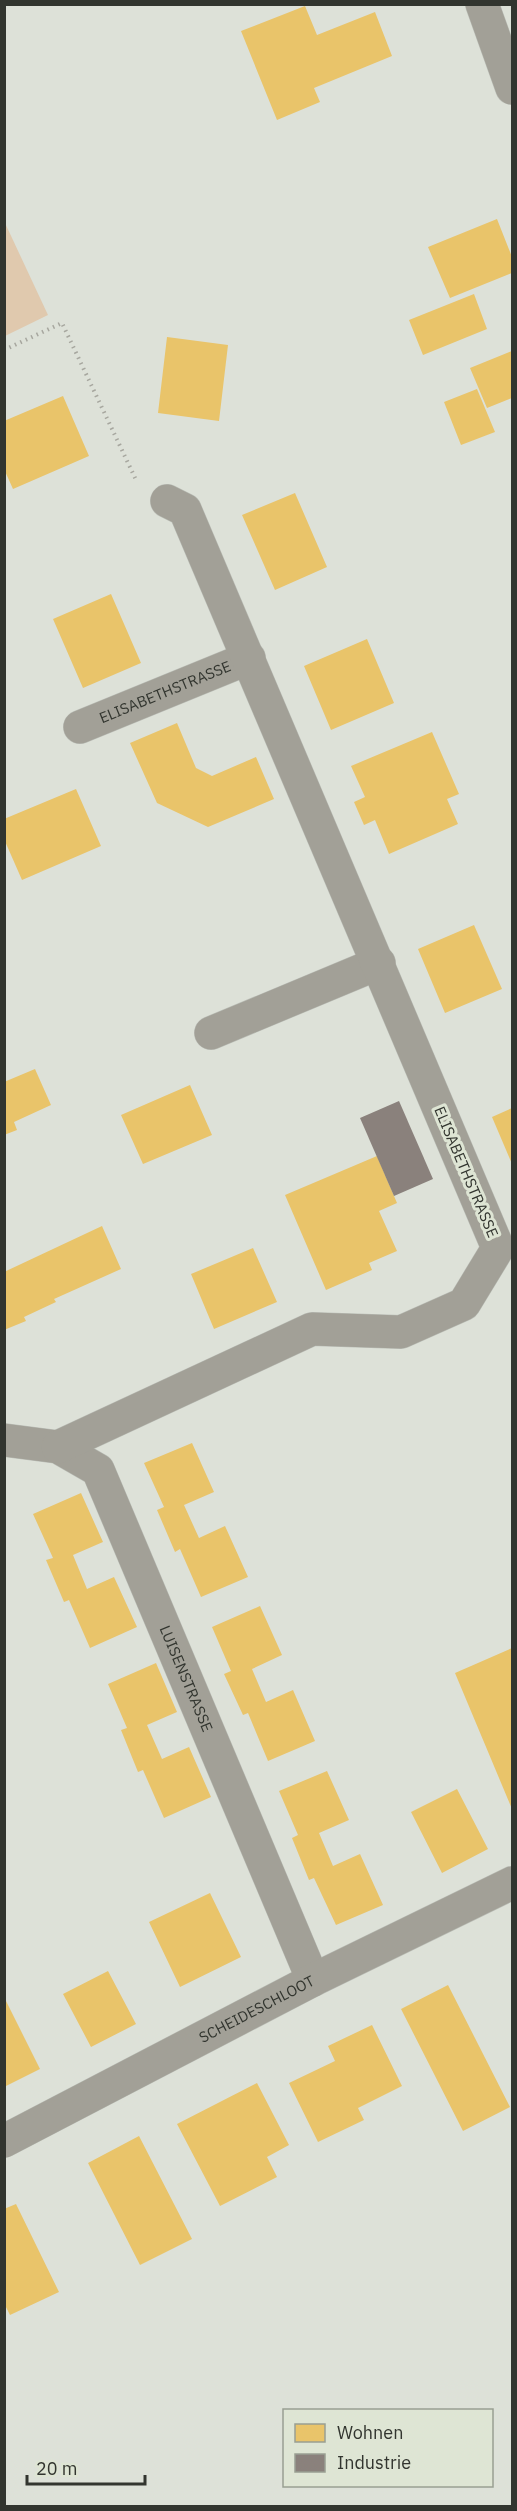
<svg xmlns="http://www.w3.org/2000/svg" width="517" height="2511" font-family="'IBM Plex Sans',sans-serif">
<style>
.green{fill:#e0c9ae}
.homes{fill:#e9c46a}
.industry{fill:#8a817c}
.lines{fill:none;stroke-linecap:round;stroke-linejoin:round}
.street-casing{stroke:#bbbeb7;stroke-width:34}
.path{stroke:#a7a79f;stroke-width:4;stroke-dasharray:1.5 4.5;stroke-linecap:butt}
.street{stroke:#a2a097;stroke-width:33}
.labels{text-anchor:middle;stroke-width:6;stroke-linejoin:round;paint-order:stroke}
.street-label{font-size:15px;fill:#32352f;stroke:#dee5d4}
</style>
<rect width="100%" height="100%" fill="#dde1d8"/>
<!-- green -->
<path class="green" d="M5 223 48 315 5 336H4Z"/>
<!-- homes -->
<path class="homes" d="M305 6 317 35 375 12 392 56 314 88 320 102 277 120 241 31Z
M497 219 512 257V273L450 298 428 247Z
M474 294 487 329 423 355 409 320Z
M167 337 228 345 219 421 158 413Z
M512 351V398L487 408 470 368Z
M477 389 495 432 461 445 444 402Z
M63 396 89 456 13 489 4 469V421Z
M295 493 327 567 275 590 242 515Z
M111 594 141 663 83 688 53 619Z
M367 639 394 703 331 730 304 666Z
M177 723 196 768 212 776 256 757 274 799 208 827 157 803 130 743Z
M432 732 459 794 447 799 458 824 389 854 375 820 364 825 354 802 365 797 351 766Z
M76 789 101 846 22 880 4 839V819Z
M474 925 502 989 445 1013 418 949Z
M35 1069 51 1105 14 1122 17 1130 4 1135V1082Z
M190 1085 212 1135 143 1164 121 1115Z
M512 1108V1164L492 1117Z
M377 1156 397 1203 379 1211 397 1251 369 1263 372 1270 326 1290 285 1195Z
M102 1226 121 1269 54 1299 56 1302 24 1317 26 1321 4 1330V1272Z
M253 1248 277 1302 214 1329 191 1274Z
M192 1443 214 1492 184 1505 199 1538 225 1526 248 1577 201 1597 180 1549 175 1552 157 1510 164 1507 144 1463Z
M81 1493 103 1542 73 1555 87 1589 114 1577 137 1627 90 1648 69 1600 64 1602 46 1560 53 1558 33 1514Z
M260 1606 282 1655 252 1669 266 1702 293 1690 315 1741 268 1761 248 1713 243 1715 224 1674 231 1671 212 1627Z
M512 1648V1809L455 1673Z
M156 1663 177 1712 147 1725 162 1759 189 1747 211 1797 164 1818 143 1770 138 1772 121 1730 127 1728 108 1684Z
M327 1771 349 1820 319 1833 333 1866 360 1854 383 1905 336 1925 314 1878 309 1880 292 1838 298 1835 279 1791Z
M457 1789 488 1849 442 1873 411 1812Z
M210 1893 241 1957 180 1987 149 1922Z
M108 1971 136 2024 91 2047 63 1994Z
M448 1985 510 2107 463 2131 401 2009Z
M4 1997 40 2069 4 2087Z
M372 2025 402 2086 358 2108 364 2120 318 2142 289 2083 335 2061 328 2046Z
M257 2083 289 2145 267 2157 277 2177 220 2206 177 2124Z
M139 2136 192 2239 140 2265 88 2163Z
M16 2204 59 2292 10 2315 4 2303V2209Z"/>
<!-- industry -->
<path class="industry" d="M399 1101 433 1179 394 1196 360 1118Z"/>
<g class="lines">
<!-- street casing -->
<g class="street-casing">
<g id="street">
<path d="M482 4 512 88"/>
<path id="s1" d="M80 727 249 658"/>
<path d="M211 1033 379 963"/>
<path id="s2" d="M4 1440 58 1447 98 1470 313 1980"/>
<path d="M58 1447 312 1329 401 1332 464 1304 498 1248 185 510 167 501"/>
<path id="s3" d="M4 2141 313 1980 512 1883"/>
</g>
</g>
<!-- path -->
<path class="path" d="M4 350 62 323 137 482"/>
<!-- street -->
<use href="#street" class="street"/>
</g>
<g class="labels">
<!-- street labels -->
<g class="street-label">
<text dy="5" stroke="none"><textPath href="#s1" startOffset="92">ELISABETHSTRASSE</textPath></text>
<text transform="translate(466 1172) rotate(67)" y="5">ELISABETHSTRASSE</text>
<text dy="5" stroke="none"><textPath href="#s2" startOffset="327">LUISENSTRASSE</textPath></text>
<text dy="5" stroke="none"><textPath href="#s3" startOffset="285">SCHEIDESCHLOOT</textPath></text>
</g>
</g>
<!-- border -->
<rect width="517" height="2511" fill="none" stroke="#32352f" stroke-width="12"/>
<!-- legend -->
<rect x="283" y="2409" width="210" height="78" fill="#dee5d4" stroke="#999f92" stroke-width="1.5"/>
<rect x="295" y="2424" width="30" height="18" fill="#e9c46a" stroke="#999f92" stroke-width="1.5"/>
<text x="337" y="2439" font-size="18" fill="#32352f">Wohnen</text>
<rect x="295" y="2454" width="30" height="18" fill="#8a817c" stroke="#999f92" stroke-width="1.5"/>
<text x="337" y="2469" font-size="18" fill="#32352f">Industrie</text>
<!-- scale -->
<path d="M27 2475v9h118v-9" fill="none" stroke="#32352f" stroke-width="3"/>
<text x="36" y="2475" font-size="18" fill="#32352f" stroke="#dee5d4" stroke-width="4.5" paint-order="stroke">20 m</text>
</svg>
